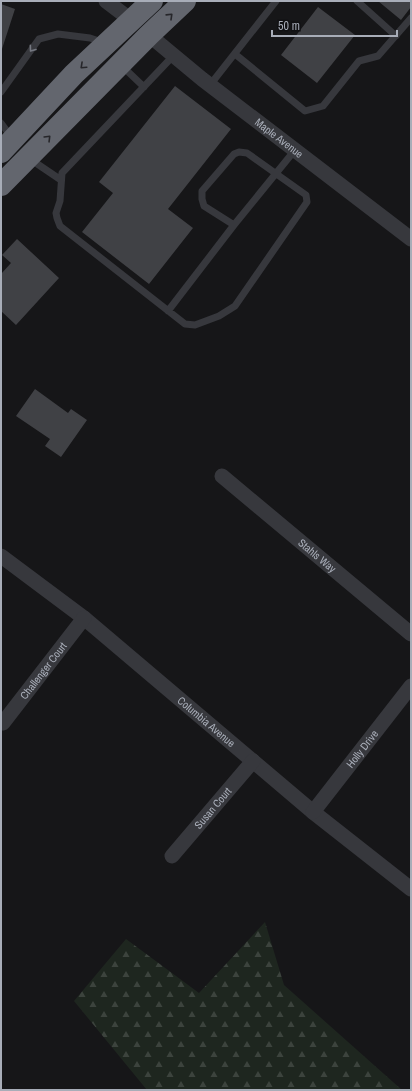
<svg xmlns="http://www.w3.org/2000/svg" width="412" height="1091" font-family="'Archivo Narrow',sans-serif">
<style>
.forest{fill:url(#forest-firs)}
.building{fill:#404145}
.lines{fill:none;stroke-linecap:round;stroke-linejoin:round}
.lane{stroke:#37383d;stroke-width:7}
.street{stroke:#37383d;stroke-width:15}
.highway{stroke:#63666e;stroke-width:22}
.oneway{stroke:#26262a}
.oneway2{stroke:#757881}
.labels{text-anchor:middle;stroke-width:3;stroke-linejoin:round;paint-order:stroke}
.street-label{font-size:11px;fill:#a8adb8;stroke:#111113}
</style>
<defs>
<pattern id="forest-firs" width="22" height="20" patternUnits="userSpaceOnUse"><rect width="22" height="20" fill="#1e261f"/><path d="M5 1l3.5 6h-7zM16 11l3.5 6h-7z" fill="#3c433d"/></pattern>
</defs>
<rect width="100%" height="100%" fill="#161618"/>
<!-- forest -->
<path class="forest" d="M265 922 284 985 402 1090H147L74 1001 126 939 199 993Z"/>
<!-- building -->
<path class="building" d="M378 1H411V7L401 20Z
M1 4 15 9 1 52Z
M318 7 355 35 317 83 281 55Z
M175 86 231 129 168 209 193 228 149 284 82 232 113 193 99 182Z
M17 239 59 278 16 325 1 311V274L11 263 2 255Z
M35 389 68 413 71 409 87 420 61 457 45 446 50 439 16 416Z"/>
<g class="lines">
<!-- lane -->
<path class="lane" d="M357 1 396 36
M235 54 305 111 323 106 359 61 378 56 411 18
M174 55 62 173 60 201 56 213 57 218 60 226 185 324 195 325 219 316 235 306 307 202 306 195 247 153 239 152 234 154 202 191V199L204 206 234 225
M122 66 144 87
M210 85 276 1
M1 92 39 39 58 34 90 38 102 42
M1 123 12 138
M30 159 61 180
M168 311 234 225 295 150"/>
<!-- street -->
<g class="street">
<path d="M106 1 131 20"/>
<path id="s1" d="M149 35 202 79 411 239"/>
<path id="s2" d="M222 476 411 634"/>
<path id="s3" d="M1 556 84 618 313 812 411 889"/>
<path id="s4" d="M3 723 84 618"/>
<path id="s5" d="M313 812 411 686"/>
<path id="s6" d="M172 856 253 761"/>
</g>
<!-- highway -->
<path class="highway" d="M1 152 74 74 152 1
M1 185 149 35 185 1"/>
</g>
<!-- one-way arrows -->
<defs><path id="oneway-chevron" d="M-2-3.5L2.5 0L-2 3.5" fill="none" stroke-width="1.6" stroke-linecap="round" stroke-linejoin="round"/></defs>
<g class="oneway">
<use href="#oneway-chevron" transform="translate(170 16) rotate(-44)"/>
<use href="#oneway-chevron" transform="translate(83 66) rotate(137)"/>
<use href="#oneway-chevron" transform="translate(48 138) rotate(-45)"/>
</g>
<use class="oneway2" href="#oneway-chevron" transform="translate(32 49) rotate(126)"/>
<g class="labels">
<!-- street labels -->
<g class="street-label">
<text dy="4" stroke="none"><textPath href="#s1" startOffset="166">Maple Avenue</textPath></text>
<text dy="4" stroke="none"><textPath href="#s2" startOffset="124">Stahls Way</textPath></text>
<text dy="4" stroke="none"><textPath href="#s4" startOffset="66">Challenger Court</textPath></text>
<text dy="4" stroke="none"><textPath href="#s3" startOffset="264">Columbia Avenue</textPath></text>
<text dy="4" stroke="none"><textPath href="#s5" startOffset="80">Holly Drive</textPath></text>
<text dy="4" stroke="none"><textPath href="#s6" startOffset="63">Susan Court</textPath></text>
</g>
</g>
<!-- border -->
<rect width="412" height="1091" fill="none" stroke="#a8adb8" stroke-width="4"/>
<!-- scale -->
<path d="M272 30v6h125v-6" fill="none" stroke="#a8adb8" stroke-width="2"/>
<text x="278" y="30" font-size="12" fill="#a8adb8" stroke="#111113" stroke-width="3" paint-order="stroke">50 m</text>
</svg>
